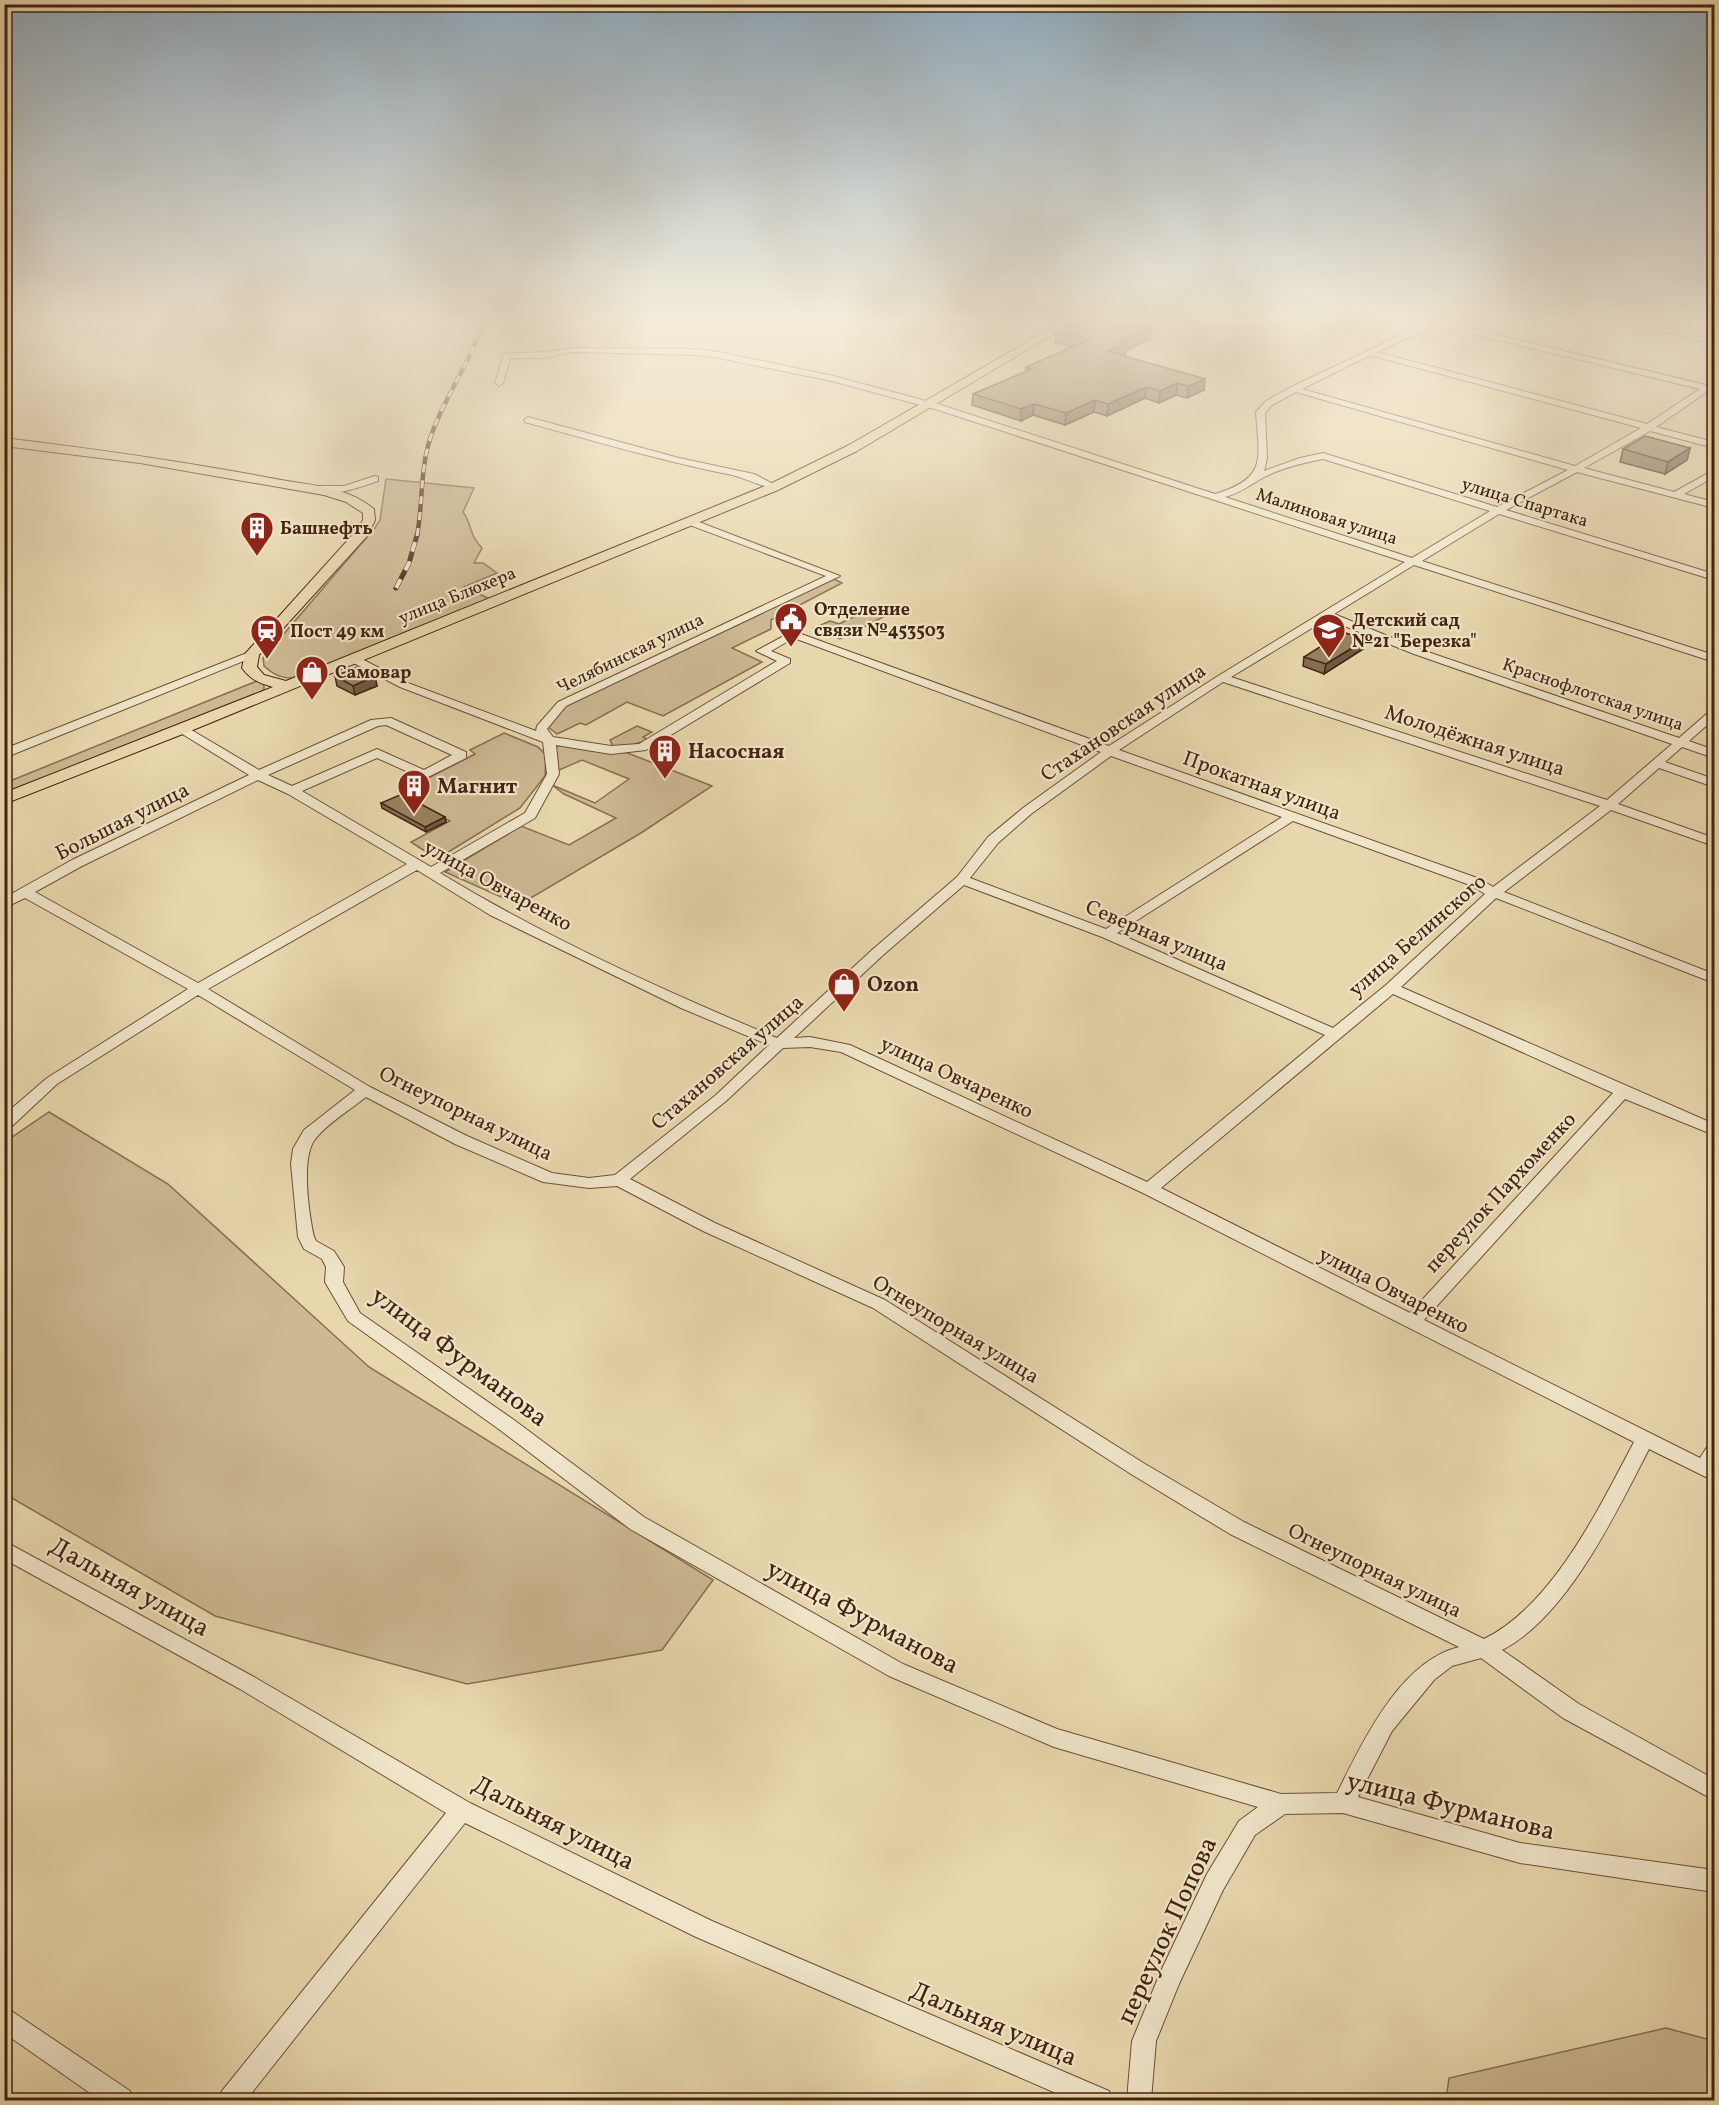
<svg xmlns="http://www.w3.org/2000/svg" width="1719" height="2105" font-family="Vollkorn,serif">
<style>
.green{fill:#ccb892;stroke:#886e50;stroke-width:1.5}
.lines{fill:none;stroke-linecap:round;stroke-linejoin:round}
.minor-casing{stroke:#6d5036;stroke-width:2}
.major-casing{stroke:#44230f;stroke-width:2}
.minor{fill:#f0e5ca;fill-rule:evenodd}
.major{fill:#e8d7ad;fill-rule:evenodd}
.rail-far1-casing{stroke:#44230f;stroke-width:4.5}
.rail-casing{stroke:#44230f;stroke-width:5}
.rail-far1{stroke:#f0e5ca;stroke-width:3;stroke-dasharray:8;stroke-linecap:butt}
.rail{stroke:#f0e5ca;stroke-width:4;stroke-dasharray:10;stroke-linecap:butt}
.wall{fill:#846f53;stroke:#44230f;stroke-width:1.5}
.shaded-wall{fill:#6b5a44;stroke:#44230f;stroke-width:1.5}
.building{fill:#998161;stroke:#44230f;stroke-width:1.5}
.labels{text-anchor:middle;stroke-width:4.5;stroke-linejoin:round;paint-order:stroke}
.far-street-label{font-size:18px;fill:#44230f;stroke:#f0e5ca}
.far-poi-label{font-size:18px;font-weight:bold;fill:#44230f;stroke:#f0e5ca;text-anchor:start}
.street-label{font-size:21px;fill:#44230f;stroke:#f0e5ca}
.poi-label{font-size:21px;font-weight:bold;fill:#44230f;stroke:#f0e5ca;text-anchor:start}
.near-street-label{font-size:26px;fill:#44230f;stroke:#f0e5ca}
</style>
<rect width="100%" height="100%" fill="#e8d7ad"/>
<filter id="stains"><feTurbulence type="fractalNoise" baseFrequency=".00333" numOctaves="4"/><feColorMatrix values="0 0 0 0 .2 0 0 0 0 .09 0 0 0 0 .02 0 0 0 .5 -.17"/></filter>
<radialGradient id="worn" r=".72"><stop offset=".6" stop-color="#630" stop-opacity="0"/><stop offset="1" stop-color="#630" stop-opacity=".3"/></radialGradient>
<!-- green -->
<path class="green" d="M386 479 474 488 463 512C473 526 468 533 482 548L474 563H483L497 573 464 587 490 599 298 678C283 679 275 676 264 666L263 658 375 528 380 520Z
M834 579 842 583 771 620V629L732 648 762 662 663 716 627 702 586 725 580 723 557 734 547 726 566 704Z
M874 607 889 614 840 639 814 628 830 621 839 624Z
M257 681 264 685V690L240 701 5 794V783Z
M637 726 652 732 643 737 648 740 628 746H613L610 740Z
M504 733 538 747 546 755 545 776 520 808 437 859 411 842 450 821 399 793 475 754 470 750Z
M561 745 625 752 712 786 641 833 519 905 445 872 521 826 569 845 616 818 564 794 552 785 595 803 629 779 582 760 557 771 555 747Z
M49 1112 168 1184 369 1367 713 1580 662 1650 467 1684 215 1616 5 1494V1142Z
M1666 2028 1714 2041V2100H1446L1449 2078Z"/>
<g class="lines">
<!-- minor casing -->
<g class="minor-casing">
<path id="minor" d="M1433 320H1444L1443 322 1706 385 1714 381V391H1708L1656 427 1714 442V448L1650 431 1584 468 1674 492 1714 470V477L1684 494 1714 502V508L1577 472 1506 510 1714 574V580L1499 514 1422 561 1714 655V662L1414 565 1334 614 1422 650 1679 738 1710 711 1714 710V719L1689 741 1714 750V758L1682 747 1665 762 1714 779V787L1659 768 1618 804 1714 838V846L1611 810 1504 892 1714 974V983L1496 898 1401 987 1714 1124V1135L1625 1099 1424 1320 1700 1458 1707 1447 1714 1445V1481L1649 1449C1616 1513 1567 1617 1502 1650L1579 1704 1714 1779V1800L1563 1718 1481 1658 1452 1666 1434 1680 1392 1731 1358 1797 1520 1843 1714 1870V1892L1520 1863 1343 1813 1285 1814 1255 1835 1223 1890 1179 1984 1156 2041 1151 2100H1127L1132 2041 1161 1971 1207 1874 1239 1821 1258 1807 1054 1747 889 1676 630 1529 500 1430 348 1321 325 1282 326 1267 322 1259 304 1249 298 1237 291 1164 293 1149 304 1130 355 1090 198 995 57 1084 10 1128 4 1129V1115L47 1078 188 989 25 898 4 908V898L72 860 249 775 179 732V726L183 725 259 770 371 720 391 718 466 752V758L424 779 377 758 302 791 431 867 525 813 547 774 543 742 400 687 350 661V657H358L408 683 536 731 537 726 558 702 826 576 687 524 686 522 691 519 840 576 566 706 547 729 553 737 611 746 639 744 777 661 756 651 793 631 1109 746 1218 676 1405 562 935 409 832 381 719 358 694 355 573 352 543 358H510L503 383 499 386 495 383 504 354 543 352 573 348 694 349 719 352 833 376 941 405 1215 494C1268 478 1259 459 1256 412L1266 401 1291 387ZM1436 325 1700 389 1647 424 1377 352ZM1370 355 1641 428 1575 466 1302 389ZM1296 392 1568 470 1497 507 1323 453 1300 458 1264 471 1267 458 1265 413 1272 405ZM1323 459 1490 511 1412 558 1225 497C1239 493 1247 487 1259 480 1277 469 1302 463 1323 459ZM1327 619 1414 654 1672 744 1607 800 1231 677ZM794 638 1101 752 1023 808 988 837 957 877 872 950 777 1038C662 990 547 938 440 873L535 818 559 774 556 745 611 754 646 750 790 663V659L771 651ZM1223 682 1600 806 1493 887 1480 879 1119 750ZM386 725 452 755 424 770 377 749 292 786 268 775 378 726ZM1111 756 1282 817 1106 929 970 878 998 843 1031 814ZM258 780 288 794 407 864 198 983 35 892 82 866ZM1293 821 1470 885 1485 894 1386 985 1333 1028 1117 933ZM417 870 490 915 681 1008 769 1045 716 1095 615 1175 589 1178 552 1173 467 1136 370 1087 208 989ZM964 885 1102 937 1325 1035 1147 1182 850 1045 810 1037 794 1038 882 956ZM1393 994 1613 1093 1410 1313 1161 1188ZM810 1047 841 1052 1143 1193 1634 1442C1599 1508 1553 1605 1484 1639L1244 1522 1145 1464 885 1300 715 1223 630 1179 726 1101 783 1048ZM366 1097 455 1144 543 1182 589 1188 617 1186 703 1231 873 1308 1131 1474 1230 1534 1459 1647C1399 1662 1363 1742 1337 1793L1281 1794 1057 1729 903 1664 644 1517 514 1420 360 1313 343 1282 344 1267 334 1251 316 1241 314 1237C309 1214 300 1156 316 1138 329 1122 350 1110 366 1097Z
M1618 320H1632L1714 340V344Z
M528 417 679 458 754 474 779 487C772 492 743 477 732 475 662 461 594 441 525 422L524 420Z
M375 476 378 477V481C361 487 325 500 309 489L314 486H344Z
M252 651 258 654 256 656 4 758V749Z
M4 1541 254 1677 470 1803 712 1921 1109 2091 1112 2100H1072L696 1937 465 1823 246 2100H219L222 2091 446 1813 240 1689 4 1559Z
M4 2006 130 2091 133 2100H100L4 2033Z"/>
</g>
<!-- major casing -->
<g class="major-casing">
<path id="major" d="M1065 320H1077L857 451 778 490 188 732 4 804V793L273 687C259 683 251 680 242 668L245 654 357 530 363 520V513L346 502 324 495 140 463 4 446V438C94 449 182 461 270 478 305 485 345 485 374 509L375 520 368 535 259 655 257 667 264 675 286 681 770 484 849 445Z"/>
</g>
<!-- minor -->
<use href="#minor" class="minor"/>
<!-- major -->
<use href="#major" class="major"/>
<!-- rail-far1 casing -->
<g class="rail-far1-casing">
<path id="rail-far1" d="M417 536C423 504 420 470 430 439 443 398 472 362 483 320"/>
</g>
<!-- rail casing -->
<g class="rail-casing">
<path id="rail" d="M396 588 409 563 417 535"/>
</g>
<!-- rail-far1 -->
<use href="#rail-far1" class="rail-far1"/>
<!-- rail -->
<use href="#rail" class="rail"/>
</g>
<!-- wall -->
<path class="wall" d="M1151 328 1150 339 1126 350V354L1122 355 1204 390 1187 398 1176 395 1159 403 1145 398 1107 416 1094 412 1065 425 1033 415 1021 421 972 405 973 394 1026 372V367L1073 347 1055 343 1056 332Z
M1690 448 1687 460 1665 474 1620 462 1623 449Z
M1365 640 1363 649 1324 674 1303 666 1304 657Z
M335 676H375L377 686 355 695 337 686Z
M381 803 445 817 446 822 426 832 382 808Z"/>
<!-- shaded-wall -->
<path class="shaded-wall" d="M1151 328 1150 339 1126 350V354L1106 362 1107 351 1121 341Z
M1205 379 1204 390 1187 398 1189 386Z
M1177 383 1176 395 1159 403 1160 391Z
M1146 387 1145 398 1107 416 1108 404Z
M1095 400 1094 412 1065 425 1066 413Z
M1034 404 1033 415 1021 421V409Z
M1690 448 1687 460 1665 474 1668 462Z
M1365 640 1363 649 1324 674 1326 664Z
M375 676 377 686 355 695 353 686Z
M445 817 446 822 426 832 425 827Z"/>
<!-- building -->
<path class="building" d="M1085 320H1116L1151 328 1121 341 1126 343 1107 351 1205 379 1189 386 1177 383 1160 391 1146 387 1108 404 1095 400 1066 413 1034 404 1021 409 973 394 1032 369 1026 367 1089 340 1056 332Z
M1645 436 1690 448 1668 462 1623 449Z
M1343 632 1365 640 1326 664 1304 657Z
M357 667 375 676 353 686 335 676Z
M402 794 445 817 425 827 381 803Z"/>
<!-- sky -->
<linearGradient id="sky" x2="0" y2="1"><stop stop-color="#91aabb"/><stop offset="0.52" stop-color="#f5edda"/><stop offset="1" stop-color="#f5edda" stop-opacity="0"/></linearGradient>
<rect width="1719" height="615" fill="url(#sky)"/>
<!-- icons -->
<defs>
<g id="building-pin" transform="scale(1.725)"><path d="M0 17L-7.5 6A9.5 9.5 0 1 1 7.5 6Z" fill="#8f2418" stroke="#f0e5ca"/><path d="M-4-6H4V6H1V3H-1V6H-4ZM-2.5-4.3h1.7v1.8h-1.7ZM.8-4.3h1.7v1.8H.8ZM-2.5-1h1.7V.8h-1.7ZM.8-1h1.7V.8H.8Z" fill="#fff"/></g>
<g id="civic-pin" transform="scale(1.725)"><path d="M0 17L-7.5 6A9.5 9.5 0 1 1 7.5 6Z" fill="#8f2418" stroke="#f0e5ca"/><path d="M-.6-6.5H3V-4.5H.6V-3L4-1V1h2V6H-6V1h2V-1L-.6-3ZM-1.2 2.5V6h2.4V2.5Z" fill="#fff"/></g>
<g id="school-pin" transform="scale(1.725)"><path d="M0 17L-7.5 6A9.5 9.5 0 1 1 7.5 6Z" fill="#8f2418" stroke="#f0e5ca"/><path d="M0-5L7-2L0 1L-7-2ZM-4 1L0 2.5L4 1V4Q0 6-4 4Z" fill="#fff"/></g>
<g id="station-pin" transform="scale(1.725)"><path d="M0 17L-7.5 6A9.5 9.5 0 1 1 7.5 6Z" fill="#8f2418" stroke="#f0e5ca"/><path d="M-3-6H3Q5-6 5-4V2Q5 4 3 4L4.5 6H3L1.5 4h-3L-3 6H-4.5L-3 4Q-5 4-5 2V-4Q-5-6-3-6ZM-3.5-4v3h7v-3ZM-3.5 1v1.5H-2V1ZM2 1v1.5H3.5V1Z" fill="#fff"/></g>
<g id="shop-pin" transform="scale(1.725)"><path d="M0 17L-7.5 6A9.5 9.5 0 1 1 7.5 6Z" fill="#8f2418" stroke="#f0e5ca"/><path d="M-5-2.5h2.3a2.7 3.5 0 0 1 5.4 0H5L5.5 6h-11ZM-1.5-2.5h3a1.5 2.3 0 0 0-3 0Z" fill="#fff"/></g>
</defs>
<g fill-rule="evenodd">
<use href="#building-pin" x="257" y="528"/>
<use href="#civic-pin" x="791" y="619"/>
<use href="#school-pin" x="1329" y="630"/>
<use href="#station-pin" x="267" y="631"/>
<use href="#shop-pin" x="312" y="672"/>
<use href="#building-pin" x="665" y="751"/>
<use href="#building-pin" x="414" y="786"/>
<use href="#shop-pin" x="844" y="984"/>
</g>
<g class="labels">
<!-- far-street labels -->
<g class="far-street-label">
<text transform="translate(1525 502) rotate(17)" y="6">улица Спартака</text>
<text transform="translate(1327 516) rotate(18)" y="6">Малиновая улица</text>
<text transform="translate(457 595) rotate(-22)" y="6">улица Блюхера</text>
<text transform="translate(630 653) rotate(-26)" y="6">Челябинская улица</text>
<text transform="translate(1593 694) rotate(19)" y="6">Краснофлотская улица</text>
</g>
<!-- far-poi labels -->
<g class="far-poi-label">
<text x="280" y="534">Башнефть</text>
<text x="814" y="615">Отделение<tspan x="814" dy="21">связи №453503</tspan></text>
<text x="1352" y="626">Детский сад<tspan x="1352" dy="21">№21 "Березка"</tspan></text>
<text x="290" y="637">Пост 49 км</text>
<text x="335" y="678">Самовар</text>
</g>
<!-- street labels -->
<g class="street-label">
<text transform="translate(1123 722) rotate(-34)" y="7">Стахановская улица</text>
<text transform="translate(1475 740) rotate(18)" y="7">Молодёжная улица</text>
<text transform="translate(1262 785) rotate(20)" y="7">Прокатная улица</text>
<text transform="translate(122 821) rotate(-27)" y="7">Большая улица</text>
<text transform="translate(498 885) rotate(29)" y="7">улица Овчаренко</text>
<text transform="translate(1157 935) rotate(23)" y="7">Северная улица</text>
<text transform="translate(1417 935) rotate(-41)" y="7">улица Белинского</text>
<text transform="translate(727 1062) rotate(-41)" y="7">Стахановская улица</text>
<text transform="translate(957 1077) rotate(25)" y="7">улица Овчаренко</text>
<text transform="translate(466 1113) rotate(26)" y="7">Огнеупорная улица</text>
<text transform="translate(1500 1192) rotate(-47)" y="7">переулок Пархоменко</text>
<text transform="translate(1394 1290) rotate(27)" y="7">улица Овчаренко</text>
<text transform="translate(956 1329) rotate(31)" y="7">Огнеупорная улица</text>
<text transform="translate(1375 1570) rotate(26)" y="7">Огнеупорная улица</text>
</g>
<!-- poi labels -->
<g class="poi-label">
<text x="688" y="758">Насосная</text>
<text x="437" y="793">Магнит</text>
<text x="867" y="991">Ozon</text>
</g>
<!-- near-street labels -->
<g class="near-street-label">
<text transform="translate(460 1356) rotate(37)" y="9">улица Фурманова</text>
<text transform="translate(130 1586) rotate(29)" y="9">Дальняя улица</text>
<text transform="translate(863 1616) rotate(28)" y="9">улица Фурманова</text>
<text transform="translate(1451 1805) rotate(14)" y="9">улица Фурманова</text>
<text transform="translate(554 1822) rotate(27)" y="9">Дальняя улица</text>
<text transform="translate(1166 1930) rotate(-65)" y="9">переулок Попова</text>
<text transform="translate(994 2023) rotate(23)" y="9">Дальняя улица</text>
</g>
</g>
<!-- margin -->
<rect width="1719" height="2105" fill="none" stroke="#e8d7ad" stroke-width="24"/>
<rect x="6" y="6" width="1707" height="2093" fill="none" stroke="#44230f" stroke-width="3"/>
<rect x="12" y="12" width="1695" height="2081" fill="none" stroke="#44230f" stroke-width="1.5"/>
<rect width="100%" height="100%" filter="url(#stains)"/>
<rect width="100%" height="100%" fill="url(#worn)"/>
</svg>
